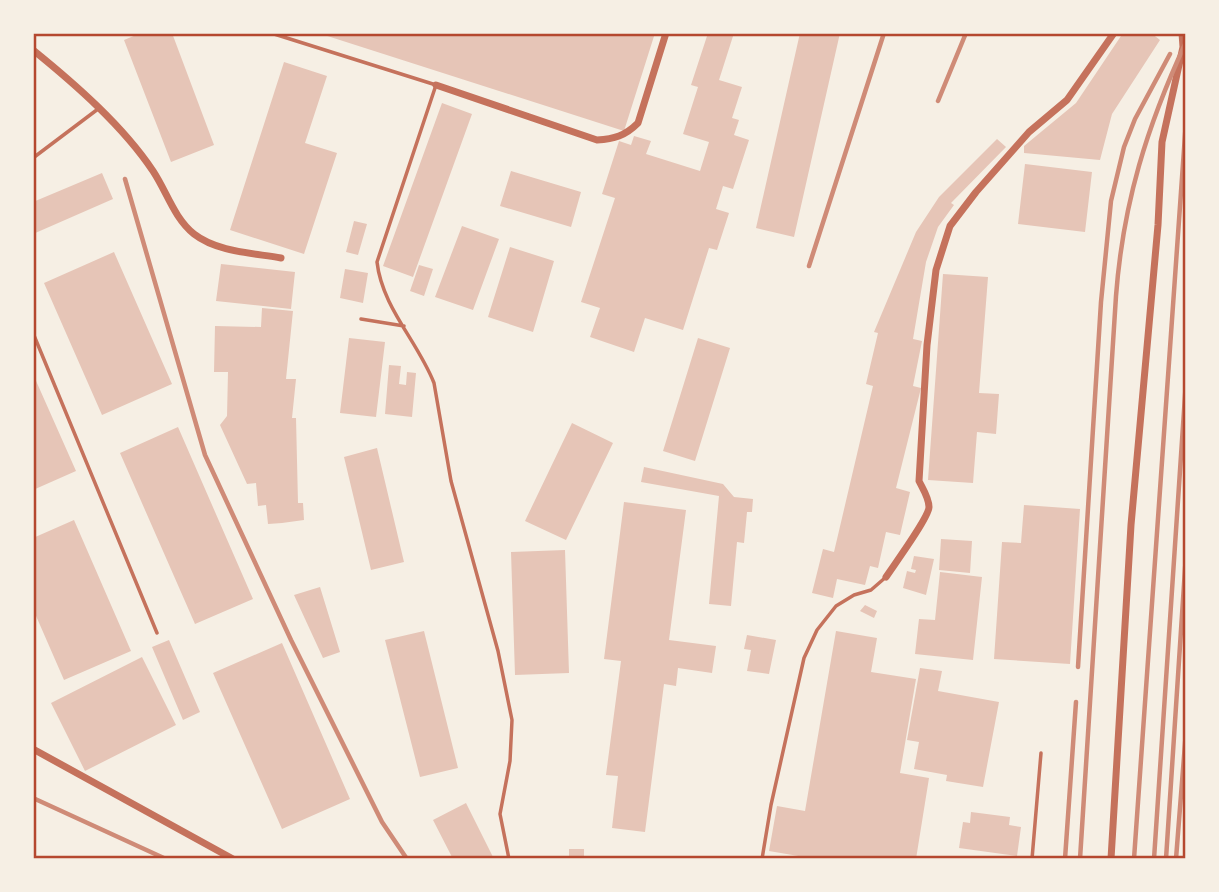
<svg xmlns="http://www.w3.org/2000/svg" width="1219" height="892" font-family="'Nunito Sans',sans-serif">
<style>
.building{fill:#e6c5b7}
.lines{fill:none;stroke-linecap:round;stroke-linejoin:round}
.service{stroke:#c5725c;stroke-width:3.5}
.minor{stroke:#c5725c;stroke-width:7}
.rail{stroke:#cf8b77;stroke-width:4.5}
.neatline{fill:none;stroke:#b5482f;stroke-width:2.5}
</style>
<rect width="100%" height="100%" fill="#f6efe4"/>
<!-- building -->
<path class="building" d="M141 33H172L214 145 171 162 124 40Z
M318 33H655L624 131Z
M708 33H734L719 80 742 87 732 118 739 120 734 135 749 140 733 189 723 186 716 209 729 213 717 250 709 248 683 330 645 318 634 352 590 337 600 308 581 302 615 198 602 194 619 141 631 145 634 136 651 141 646 154 700 171 709 142 683 134 698 87 691 85Z
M800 33H840L794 237 756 228Z
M1123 33H1151L1160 40 1112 114 1100 160 1024 153V146L1076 103Z
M284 62 327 76 305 143 337 153 304 254 230 230Z
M442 103 472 114 413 277 383 266Z
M997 139 1006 147 951 203 954 205 938 227 926 262 913 339 922 341 913 386 921 388 896 488 910 492 900 535 886 532 878 568 870 566 865 585 837 579 833 598 812 593 823 549 834 552 873 386 866 384 878 333 874 332 916 232 939 197Z
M1025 164 1092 172 1085 232 1018 224Z
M511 171 581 192 571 227 500 206Z
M102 173 113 199 33 234V202Z
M354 221 367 224 358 255 346 252Z
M462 226 499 239 473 310 435 297Z
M510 247 554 261 533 332 488 317Z
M114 252 172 384 102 415 44 283Z
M221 264 295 272 291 309 216 301Z
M419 265 433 269 424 296 410 291Z
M345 269 368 273 363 303 340 298Z
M943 274 988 277 979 393 999 394 996 434 977 432 973 483 928 480Z
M262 308 293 311 286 379H296L292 418H296L298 503H303L304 520 282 523 268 524 266 505 258 506 256 483 247 484 220 425 227 416 228 372H214L215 326 261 327Z
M349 338 385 342 376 417 340 413Z
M698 338 730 348 695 461 663 451Z
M389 365 401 366 399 384 406 385 407 372 416 373 412 417 385 414Z
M33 374 76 471 33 490Z
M572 423 613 443 566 540 525 521Z
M178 427 253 599 195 624 120 453Z
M377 448 404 562 371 570 344 457Z
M644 467 723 484 734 497 753 499 752 512H747L744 543 737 542 731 606 709 604 719 496 641 482Z
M624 502 686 510 669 640 716 646 712 673 678 668 676 686 664 684 645 832 612 828 618 776 606 775 621 661 604 659Z
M1024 505 1080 509 1070 664 994 659 1002 542 1021 543Z
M74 520 131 651 64 680 33 609V538Z
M941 539 972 541 970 573 939 570Z
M565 550 569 673 515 675 511 552Z
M914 556 934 559 926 595 903 588 907 571 915 573 916 570 911 569Z
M940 572 982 577 973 660 915 654 919 619 935 620Z
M320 587 340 652 323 658 294 595Z
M865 605 877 611 874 618 860 611Z
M424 631 458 768 420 777 385 640Z
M836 631 877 638 871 672 916 679 900 773 929 778 916 859H816L769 851 777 806 805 811Z
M747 635 776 640 769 674 747 671 751 650 744 649Z
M169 640 200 712 183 720 152 647Z
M282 643 350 799 282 829 213 673Z
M142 657 176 725 85 771 51 703Z
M920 668 942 671 938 691 999 702 983 787 946 781 947 775 914 769 919 742 907 740Z
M466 803 494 859H453L433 820Z
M971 812 1010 817 1009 825 1021 827 1017 856 959 848 963 822 970 823Z
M569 849H584V859H569Z"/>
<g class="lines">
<!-- service -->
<path class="service" d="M271 33 436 85 377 262C382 307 418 342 434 383L451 481 498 651 512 720 510 761 500 814 509 859
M33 158 98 109
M361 319 404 326
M33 333 157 633
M37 859H50
M762 859 771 805 804 658 817 630 836 606 854 595 871 590 886 577
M1032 859 1041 753"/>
<!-- minor -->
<path class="minor" d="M33 50C75 84 123 126 153 171 167 192 174 218 194 234 217 252 253 253 281 258
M436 85 597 140C614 139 625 136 638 123L666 33
M886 577C894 565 929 517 929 507 929 498 923 489 919 481L927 345 936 270 950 226 976 192 1029 132 1067 100 1114 33
M33 749 233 859
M1111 859 1131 525 1158 225 1162 142 1183 47 1182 33"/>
<!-- rail -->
<path class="rail" d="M938 101 966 33
M125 179 205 455 291 640 382 822 407 859
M809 266 884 33
M1078 667 1101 302 1111 201 1124 147 1135 119 1170 54
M33 798 166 859
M1065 859 1076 702
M1080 859 1116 296C1123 203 1147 126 1186 42
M1134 859 1186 121
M1154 859 1186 381
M1166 859 1186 554
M1176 859 1186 731"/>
</g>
<!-- border -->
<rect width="1219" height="892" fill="none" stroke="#f6efe4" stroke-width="70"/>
<rect x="35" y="35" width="1149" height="822" class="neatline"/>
</svg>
